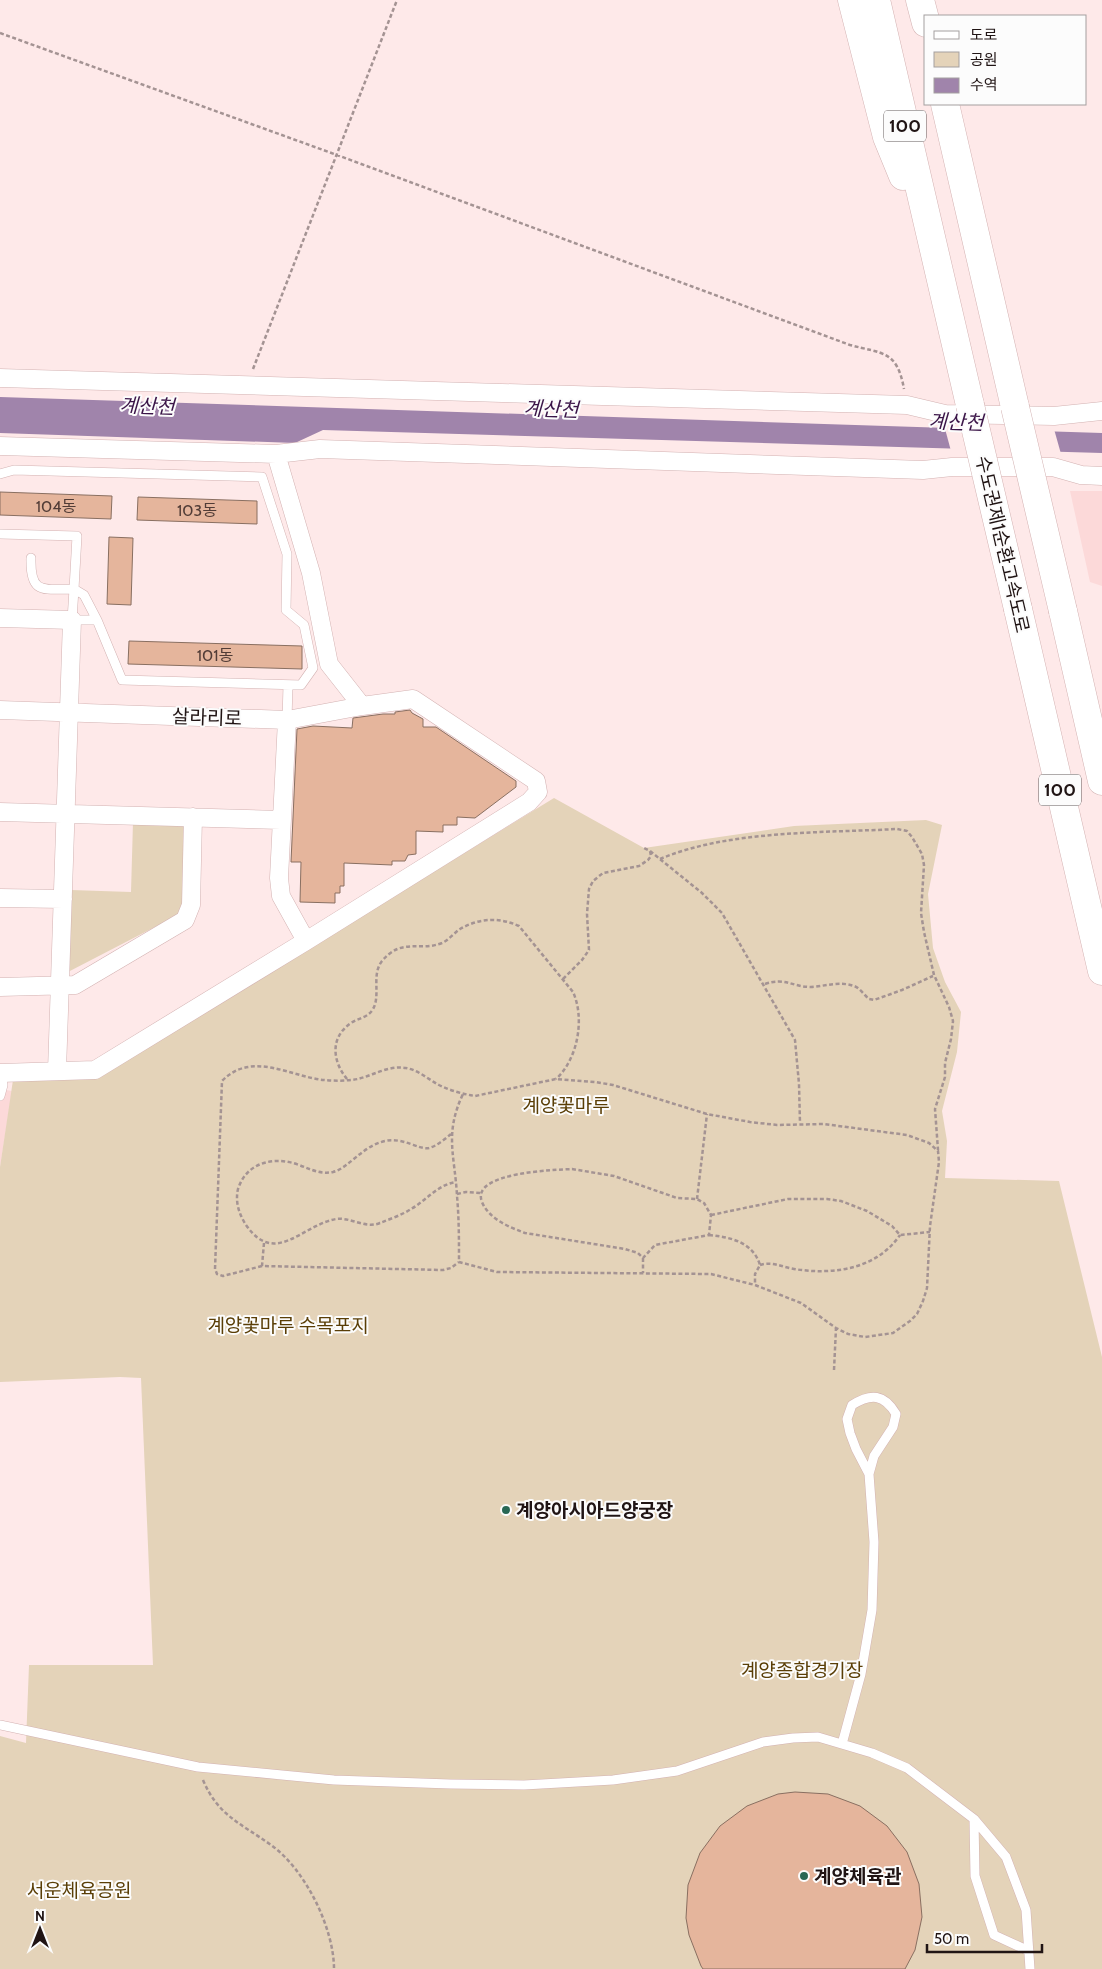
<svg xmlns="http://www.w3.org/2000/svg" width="1102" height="1969" font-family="Cabin,'Noto Sans KR',sans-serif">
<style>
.built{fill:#fcd9d9}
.green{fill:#e4d3b9}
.water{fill:#a084ab}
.pier{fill:#fee9e9}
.building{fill:#e5b59c;stroke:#896f61}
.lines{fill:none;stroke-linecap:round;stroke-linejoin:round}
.lane-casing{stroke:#d3b2b2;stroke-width:10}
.street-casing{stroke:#d3b2b2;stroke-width:19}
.highway-casing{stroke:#d3b2b2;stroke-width:29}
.path{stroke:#a49393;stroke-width:2.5;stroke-dasharray:4 2.5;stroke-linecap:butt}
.lane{stroke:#fff;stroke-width:9}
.street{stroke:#fff;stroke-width:18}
.highway{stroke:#fff;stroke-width:28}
.highway-bridge-casing{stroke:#d3b2b2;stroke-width:29;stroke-linecap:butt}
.highway-bridge{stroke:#fff;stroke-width:28}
.poi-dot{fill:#286754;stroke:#fcfcfc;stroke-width:2}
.labels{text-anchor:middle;stroke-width:4;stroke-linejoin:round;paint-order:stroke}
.number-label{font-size:16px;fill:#513c36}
.shield{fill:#fcfcfc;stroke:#625a5a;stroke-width:1}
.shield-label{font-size:18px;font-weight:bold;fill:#201414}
.street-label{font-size:19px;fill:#201414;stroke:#fcfcfc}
.park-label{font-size:19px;fill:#5a3e06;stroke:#fcfcfc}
.poi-label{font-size:19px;font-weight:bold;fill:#201414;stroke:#fcfcfc;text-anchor:start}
.water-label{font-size:20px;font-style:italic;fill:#3b1548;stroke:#fcfcfc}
</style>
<rect width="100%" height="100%" fill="#fee9e9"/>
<!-- built -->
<path class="built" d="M1070 491H1102V586L1090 582Z
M0 1089 12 1091 0 1167Z"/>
<!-- green -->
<path class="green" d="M554 798 644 848 794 826 926 820 942 825 928 894 933 948 945 982 961 1012 957 1052 942 1111 947 1141 945 1178 1059 1181 1102 1357V1969H0V1736L26 1743 29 1665H153L141 1378 120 1377 0 1382V1167L13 1080 99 1078Z
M133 822 187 823 185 908 178 915 68 972 71 890 131 892Z"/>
<!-- water -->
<path class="water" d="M0 397 1102 433V453L323 430 295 443 0 433Z"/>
<!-- pier -->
<path class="pier" d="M944 425 1054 429 1061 454 951 451Z"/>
<!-- building -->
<path class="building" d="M0 492 112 496 111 519 0 515Z
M138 497 257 501V524L137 520Z
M109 537 133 538 131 605 107 604Z
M129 641 302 646V669L128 664Z
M410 710 412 713 423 719V727H436L516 781V787L475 818 457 817V825H443V832L416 831V854L408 855 405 861H392V865L344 863V886H340V893H335V903L300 902 301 862H291L297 729 313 726 352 728 353 718 383 714H395V712Z
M795 1792 828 1794 860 1806 887 1826 907 1852 919 1884 922 1917 915 1950 905 1969H703L701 1966 689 1935 686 1918 688 1885 700 1853 720 1826 747 1806 778 1794Z"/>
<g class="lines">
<!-- lane casing -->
<g class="lane-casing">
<path id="lane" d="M0 474 14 470 262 477 287 554 286 610 304 625 313 668 301 685 122 680 97 620H72L74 589C43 589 30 595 31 558
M0 534 77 536 74 589 84 595 97 620
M287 720 288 685
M0 1096 3 1085 2 1073
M0 1725 198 1767 334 1780 450 1784 524 1785 613 1780 677 1771 763 1742 793 1738 818 1737 872 1753 907 1768 974 1819 1006 1857 1026 1910 1030 1969
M842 1744 861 1674 872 1610 874 1542 869 1474 874 1456 893 1427 896 1414C884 1394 871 1393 852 1405L847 1419 850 1433 856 1449 869 1474
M974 1819 975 1876 994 1935 1029 1951"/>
</g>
<!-- street casing -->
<g class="street-casing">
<path id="street" d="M0 378 907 405 945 414 1054 416 1102 411
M0 446 276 454 311 573 329 664 362 706
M276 454 320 449 923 470 952 467H1053L1081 475 1102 476
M0 618 72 620 57 1071
M0 710 287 720 362 706 413 699 536 781 538 792 529 802 306 941 95 1070 0 1073
M287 720 279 878 281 896 306 941
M0 812 281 820
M0 898 63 899
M0 987 75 985 185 920 191 905 193 817"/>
</g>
<!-- highway casing -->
<g class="highway-casing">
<path id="highway" d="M852 0 887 137 903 176
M876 0 970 405
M920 0 926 23
M945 104 1015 407
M1018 609 1102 971
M1063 611 1102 781"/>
</g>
<!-- path -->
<path class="path" d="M0 33 337 155 850 345C883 354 897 350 904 389
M253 369 397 0
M650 851 702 893 722 913 795 1040 799 1084 800 1123
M660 859C729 830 823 833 897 829L907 831 912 837 922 854 924 865 921 913 924 932 934 975 949 1007 953 1021 951 1039 945 1063V1077L935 1109 938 1150
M563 979 582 960 589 950 587 914 589 889 593 881 603 873 639 866 648 860 651 856 650 851 644 848
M765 984C786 977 792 987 811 987 826 986 840 981 854 986 860 988 864 995 869 999L874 1000 902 990 933 976
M347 1079C333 1062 329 1038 351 1023 358 1018 368 1018 373 1009 381 995 371 975 382 961 402 937 419 952 442 943 449 940 454 933 460 929 479 918 499 917 519 926L573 992C585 1018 578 1059 556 1079
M451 1134C445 1139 437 1146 429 1148 418 1150 404 1137 385 1141 362 1146 349 1168 333 1172 318 1175 307 1167 293 1163 270 1157 246 1164 238 1189 235 1202 239 1214 246 1225 275 1267 302 1225 336 1219 351 1217 365 1229 380 1223 390 1219 402 1215 411 1209 427 1200 437 1185 456 1182
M572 1169 614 1176 677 1198 697 1199 704 1203 711 1215 709 1235 655 1245 643 1258 638 1253 625 1249 525 1233C509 1227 489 1219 482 1202 470 1172 555 1170 572 1169Z
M457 1194 466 1192 480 1193
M697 1199 707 1114
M711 1215 788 1199H827L841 1201 867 1211 892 1226 900 1235 930 1232
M709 1235C730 1237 753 1242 760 1265L755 1274V1285
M264 1243 262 1266 443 1270 451 1268 459 1262
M643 1258V1273
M760 1265C772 1261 782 1267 794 1269 832 1275 876 1270 900 1235
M262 1266 223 1276 217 1274 215 1269 222 1081C252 1050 291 1077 324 1080 334 1081 347 1081 358 1079 374 1075 389 1065 406 1068 418 1070 428 1079 439 1085 451 1091 463 1094 475 1096L556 1079 595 1082 613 1085 707 1114 750 1122 777 1125 824 1124 907 1135 929 1143 938 1151 939 1162 930 1226 927 1288 923 1301 917 1314 910 1321 893 1333 865 1337 848 1334 836 1328 801 1303 755 1285 711 1274 497 1272 459 1262C459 1240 459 1218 457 1196 455 1156 444 1134 463 1094
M834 1370 836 1328
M203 1780C218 1816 242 1824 271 1845 305 1869 334 1928 334 1969"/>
<!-- lane -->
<use href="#lane" class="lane"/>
<!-- street -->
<use href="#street" class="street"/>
<!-- highway -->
<use href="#highway" class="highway"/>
<!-- highway-bridge casing -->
<g class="highway-bridge-casing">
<path id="highway-bridge" d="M970 405 1018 609
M1015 407 1063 611"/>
</g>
<!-- highway-bridge -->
<use href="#highway-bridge" class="highway-bridge"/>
</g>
<!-- markers -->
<g class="poi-dot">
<circle cx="506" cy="1510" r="5"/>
<circle cx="804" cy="1876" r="5"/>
</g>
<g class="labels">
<!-- number labels -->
<g class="number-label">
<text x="56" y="512">104동</text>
<text x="197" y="516">103동</text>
<text x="215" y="661">101동</text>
</g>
<!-- shield labels -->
<g class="shield">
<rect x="884" y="110.5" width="42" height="31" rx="4"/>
<rect x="1039" y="774.5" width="42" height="31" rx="4"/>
</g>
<g class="shield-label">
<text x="905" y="132">100</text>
<text x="1060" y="796">100</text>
</g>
<!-- street labels -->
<g class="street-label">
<text transform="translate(1003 544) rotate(77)" y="7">수도권제1순환고속도로</text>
<text transform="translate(207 717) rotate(2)" y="7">살라리로</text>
</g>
<!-- park labels -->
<g class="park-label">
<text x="566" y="1112">계양꽃마루</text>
<text x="288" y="1332">계양꽃마루 수목포지</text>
<text x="802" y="1677">계양종합경기장</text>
<text x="79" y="1897">서운체육공원</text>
</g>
<!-- poi labels -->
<g class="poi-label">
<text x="516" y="1517">계양아시아드양궁장</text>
<text x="814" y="1883">계양체육관</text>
</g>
<!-- water labels -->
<g class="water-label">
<text transform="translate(147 406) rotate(2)" y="7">계산천</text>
<text transform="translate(551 409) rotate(2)" y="7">계산천</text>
<text transform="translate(956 422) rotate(2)" y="7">계산천</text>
</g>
</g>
<!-- legend -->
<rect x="924" y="15" width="162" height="90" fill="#fcfcfc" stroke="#a49f9f"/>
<rect x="934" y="31" width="25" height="8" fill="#ffffff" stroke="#a49f9f"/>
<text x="970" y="40" font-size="15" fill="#201414">도로</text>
<rect x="934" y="52" width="25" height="15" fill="#e4d3b9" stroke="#a49f9f"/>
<text x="970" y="65" font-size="15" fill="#201414">공원</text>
<rect x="934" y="78" width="25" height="15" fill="#a084ab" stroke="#a49f9f"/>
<text x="970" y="90" font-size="15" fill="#201414">수역</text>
<!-- north arrow -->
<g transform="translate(40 1929)" stroke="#fcfcfc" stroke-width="4" paint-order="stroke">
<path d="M0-4L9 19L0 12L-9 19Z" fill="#201414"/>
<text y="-8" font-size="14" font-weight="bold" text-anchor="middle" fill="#201414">N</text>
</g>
<!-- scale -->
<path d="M927 1944v8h115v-8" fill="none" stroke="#201414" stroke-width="2.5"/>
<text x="934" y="1944" font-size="15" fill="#201414" stroke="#fcfcfc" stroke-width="4" paint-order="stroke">50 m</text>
</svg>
